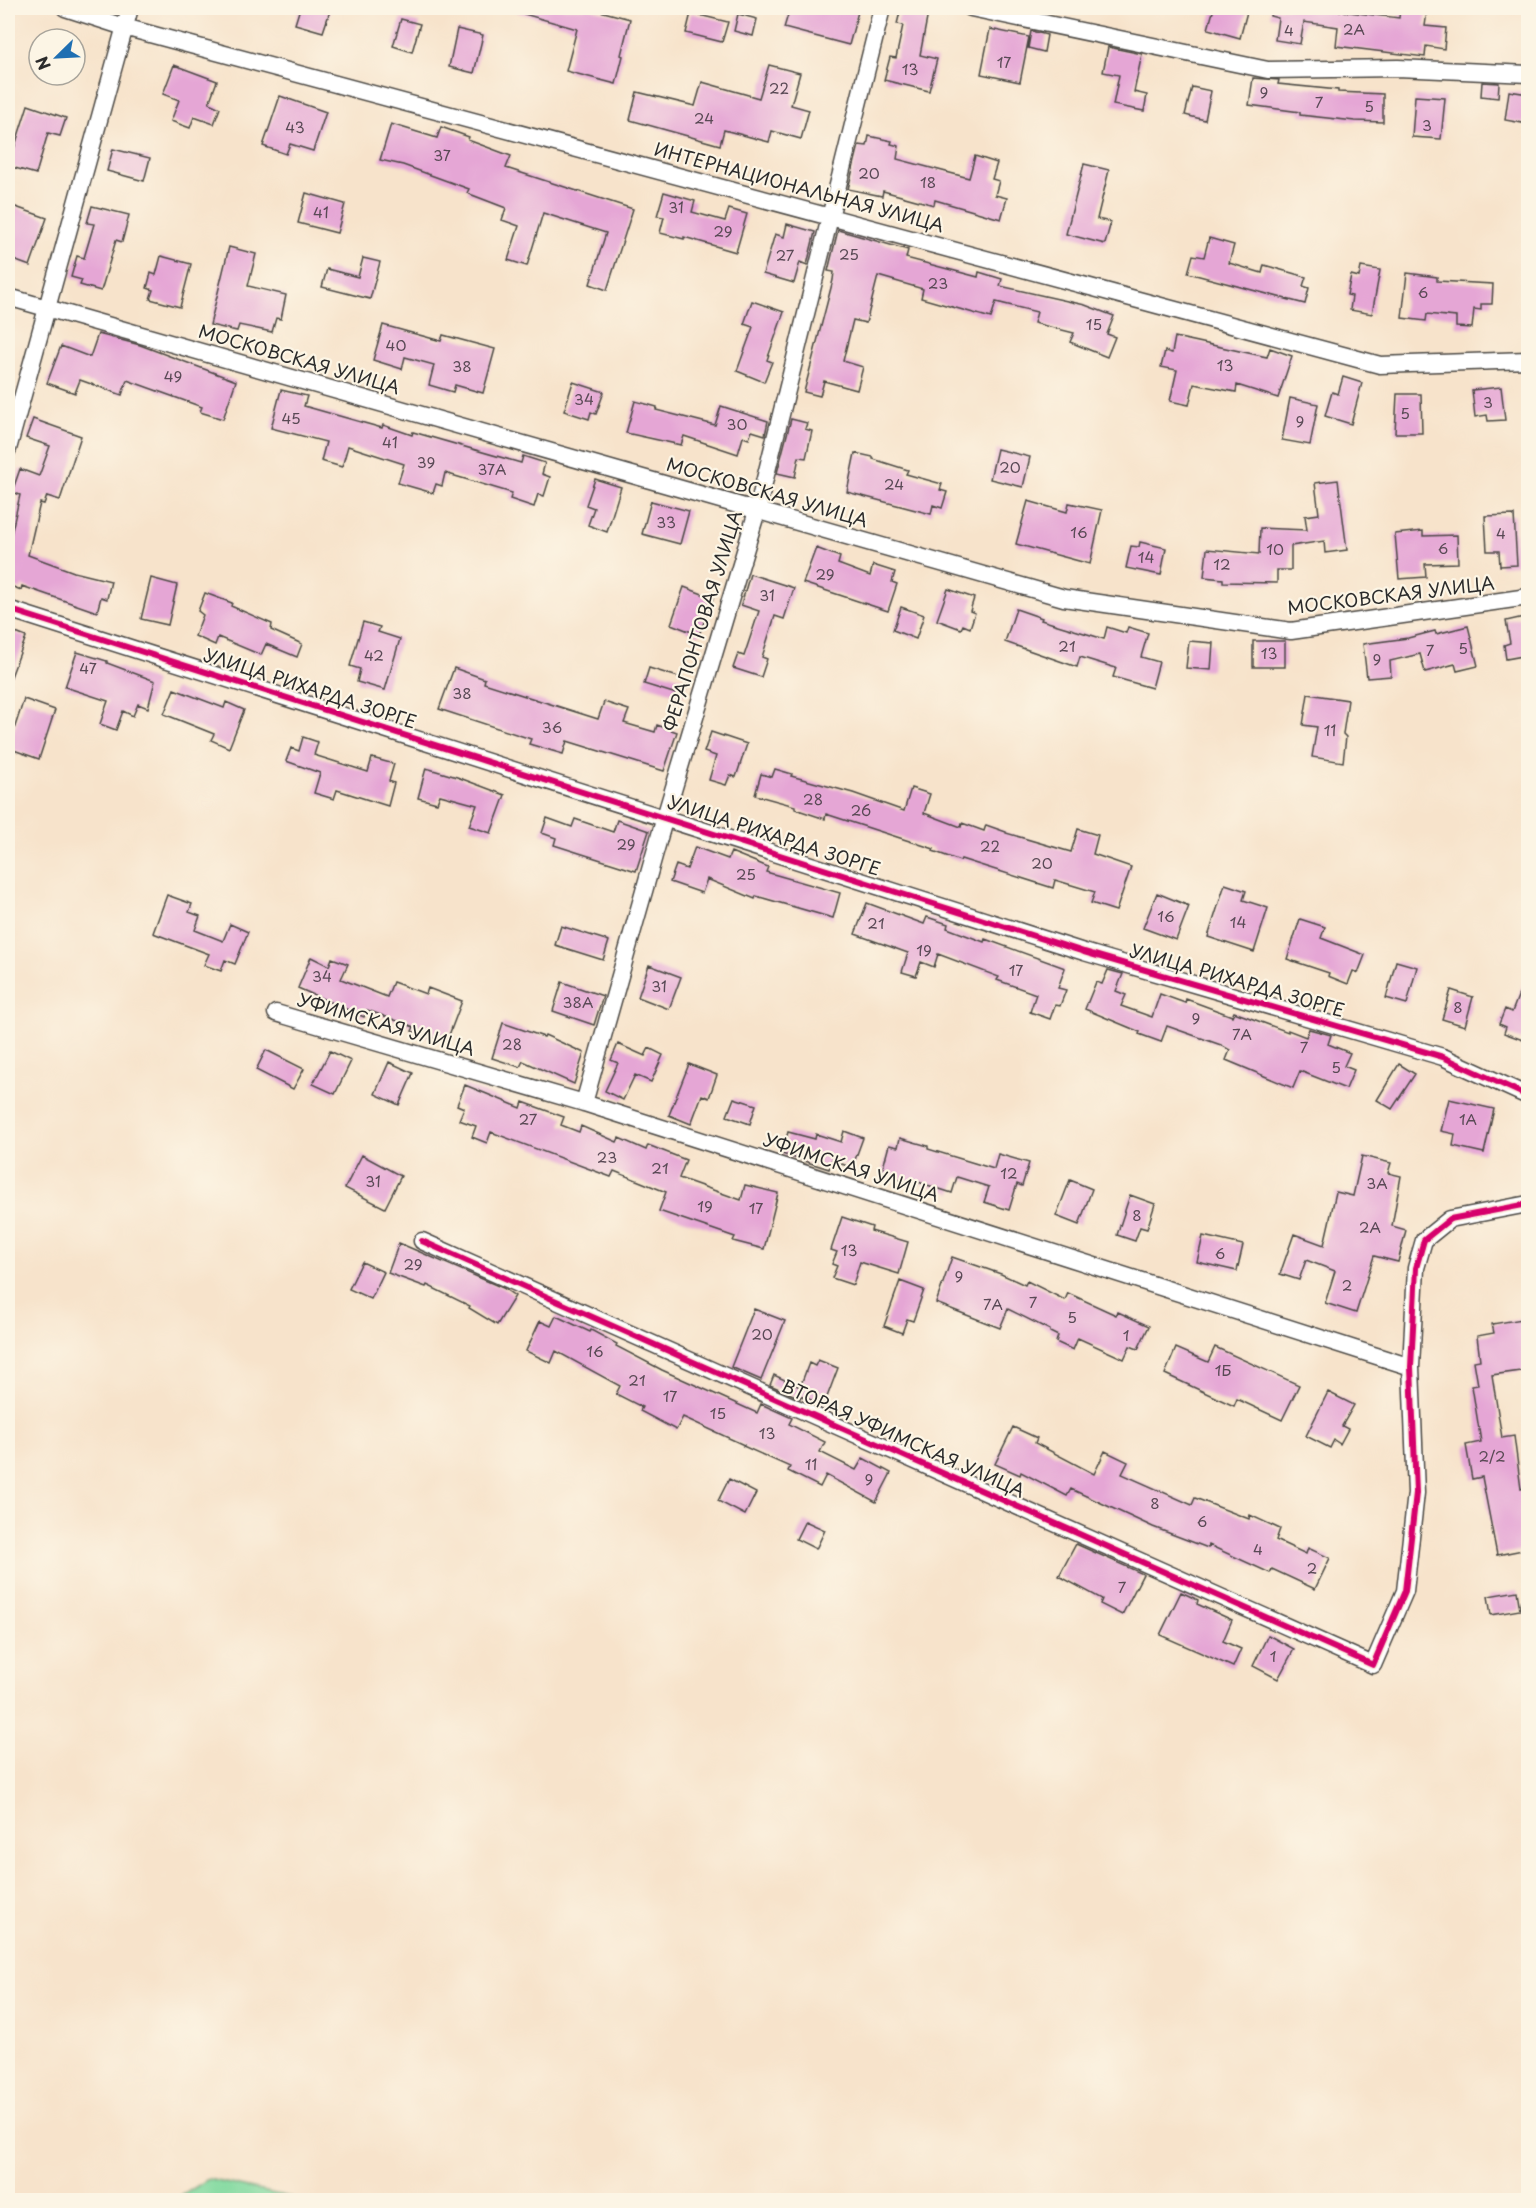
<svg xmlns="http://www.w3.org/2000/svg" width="1536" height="2208" font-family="'Playpen Sans',sans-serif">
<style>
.green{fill:#80d99f;stroke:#568265;stroke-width:1.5}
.building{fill:#e5a6d5}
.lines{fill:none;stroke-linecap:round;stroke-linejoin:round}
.street-casing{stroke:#4a4743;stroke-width:19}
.street{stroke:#fff;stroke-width:16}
.cycleway-casing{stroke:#fcf5e5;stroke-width:10}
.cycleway{stroke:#d6006c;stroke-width:6}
.labels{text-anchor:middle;stroke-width:4.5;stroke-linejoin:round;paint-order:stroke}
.number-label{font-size:15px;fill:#5a4a56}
.street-label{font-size:18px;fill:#2b2b2b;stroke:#fcf5e5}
</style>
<rect width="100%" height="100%" fill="#fcf5e5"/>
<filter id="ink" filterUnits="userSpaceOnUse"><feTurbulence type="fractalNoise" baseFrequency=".0167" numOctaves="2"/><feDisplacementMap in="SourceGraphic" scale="12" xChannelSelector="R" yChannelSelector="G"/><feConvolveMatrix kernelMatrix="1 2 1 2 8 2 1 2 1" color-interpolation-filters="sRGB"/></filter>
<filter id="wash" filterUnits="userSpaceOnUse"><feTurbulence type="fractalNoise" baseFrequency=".008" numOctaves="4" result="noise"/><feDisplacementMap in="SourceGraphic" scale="24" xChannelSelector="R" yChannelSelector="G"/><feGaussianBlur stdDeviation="1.35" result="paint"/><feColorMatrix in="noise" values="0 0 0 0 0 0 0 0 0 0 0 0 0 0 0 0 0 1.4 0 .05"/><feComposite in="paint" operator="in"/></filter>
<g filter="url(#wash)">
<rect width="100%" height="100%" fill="#f7e3cb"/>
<!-- green -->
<path class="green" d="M208 2179 302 2200H175Z"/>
<g id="blocks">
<!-- building -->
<path class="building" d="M300 8H331L323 32 295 24Z
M517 8H589L630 19 621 55 623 56 616 84 566 71 577 29 517 12Z
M790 8H859L849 45 784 28Z
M901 8H929L920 55 937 59 929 91 884 80 890 57 896 58 903 25 897 24Z
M1214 8H1248L1240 38 1208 29Z
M1271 8H1316L1399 18 1400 9 1427 12 1425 26 1446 28 1444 49 1426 46 1425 57 1336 46 1338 27 1304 22 1300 44 1275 40 1278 18 1270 16Z
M691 13 728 22 722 42 686 33Z
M738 14 757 19 753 36 734 31Z
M401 19 420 24 412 52 393 46Z
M457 29 483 35 474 73 449 67Z
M990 29 1029 37 1020 82 981 74Z
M1031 31 1047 35 1044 52 1028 48Z
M1108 47 1142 54 1134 92 1147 95 1144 111 1113 105 1119 75 1103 72Z
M174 65 217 81 209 103 220 108 214 124 194 117 190 128 171 121 179 100 163 94Z
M769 65 800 73 791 105 809 110 801 139 772 131 769 142 724 130 720 145 630 120 637 92 695 106 702 82 759 98Z
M1253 78 1279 80 1278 84 1338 90V92L1383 94V122L1355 121 1300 115V112L1249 105Z
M1482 82 1499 83 1498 98 1481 96Z
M1192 87 1211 91 1205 120 1185 115Z
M1509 91 1528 94V124L1505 120Z
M280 96 326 112 313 151 290 144 286 154 263 146Z
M1415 96 1445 98 1441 139 1412 137Z
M28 105 66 118 60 136 48 133 36 174 8 166 11 148 14 149Z
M391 124 437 138 441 127 469 137 468 140 511 156 506 168 633 209 607 290 590 284 606 233 543 213 527 266 508 260 519 226 502 220 506 208 467 193 469 189 403 165 380 160Z
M869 136 892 141 891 144 899 146 897 159 969 178 975 156 997 163 992 179 999 181 995 195 1007 198 1001 219 935 200 934 205 883 191 882 196 848 189 859 145 867 146Z
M113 149 150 158 144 181 107 171Z
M1084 164 1109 170 1097 219 1111 222 1105 244 1066 234Z
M664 192 695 201 692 212 725 221 729 209 747 214 736 252 684 237V239L660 233 664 217 657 216Z
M306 193 345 204 337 233 298 223Z
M10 205 47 218 30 266 8 258V213Z
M92 206 129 215 122 242 116 240 101 291 80 285 82 280 71 277 77 256 84 258 94 224 87 223Z
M787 224 815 232 807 265 800 262 794 283 763 274 775 234 784 237Z
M838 230 908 250 906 258 978 277 979 272 1002 279 1000 286 1085 305 1114 316 1107 334 1115 337 1107 357 1070 342 1074 333 1034 323 1037 312 996 302 991 318 921 298 923 289 878 276 866 323 853 320 843 361 863 367 857 390 824 381 820 396 804 392 833 280 834 272 828 271Z
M1209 238 1234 245 1229 263 1262 273 1264 265 1306 277 1303 286 1309 288 1305 304 1188 273 1193 255 1204 257Z
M229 247 256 254 248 286 286 295 281 319 276 318 272 332 239 325 237 331 210 325Z
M161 256 191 264 180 307 150 299 153 290 147 288 151 273 156 275Z
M363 258 380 262 370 299 322 287 327 269 358 277Z
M1361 267 1380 270 1372 314 1350 310 1352 296 1347 295 1351 275 1359 277Z
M1407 273 1437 277V281L1493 284 1492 304H1481V310L1474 309 1472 328 1456 327V317L1427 314 1426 321 1402 318Z
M752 301 784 312 767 360 772 362 764 382 737 371 753 327 744 324Z
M383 325 441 341 443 335 495 349 483 393 455 385 453 392 429 385 434 365 405 357 402 369 373 360Z
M98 334 140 345 236 381 223 419 200 412 202 407 127 380 122 395 80 380 75 393 47 383 61 346 90 357Z
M1175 337 1267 357 1270 348 1292 356 1278 398 1237 385 1236 392 1194 384 1189 405 1170 401 1177 370 1161 367 1165 351 1172 353Z
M1343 377 1362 383 1351 424 1325 416 1332 392 1338 394Z
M573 382 604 392 596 414 591 412 589 419 564 411Z
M1501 387 1505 420 1488 421 1487 415 1475 417 1472 390Z
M281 390 307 396 304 406 382 428 383 425 412 435 413 432 521 463 523 456 545 463 542 474 550 477 544 496 538 494 534 507 510 499 512 493 445 473 442 486 436 484 433 493 398 483 404 464 348 446 342 467 321 461 326 442 271 428Z
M1397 394H1421L1422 433H1395Z
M1290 398 1318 404 1310 445 1282 440Z
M635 401 657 407 656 410 715 425 721 406 768 421 765 435 752 431 749 439 743 437 738 454 684 436 681 445 626 433Z
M33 419 81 436 60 500 47 496 44 504 40 503 28 555 74 572 111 581 107 599 101 597 97 612 22 586 21 590 8 585V548L20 495 12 492 20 469 39 476 50 446 26 438Z
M791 419 807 423 805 429 812 431 806 458 799 457 795 477 777 473Z
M997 449 1030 457 1023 487 990 479Z
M855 453 873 457V459L908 470 906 474 942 484 940 490 947 492 942 508 933 505 931 514 847 492Z
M595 479 621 487 607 532 588 525 594 508 586 505Z
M1338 480 1347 550 1325 553 1324 541 1291 546V570H1277V583L1223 582V579L1204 577 1207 549 1259 554 1260 528 1307 530 1305 516 1319 514 1315 483Z
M651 501 689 511 680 544 642 534Z
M1028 501 1067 512 1069 503 1102 510 1090 564 1016 544Z
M1514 515 1517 565 1500 566 1499 551H1487L1485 516Z
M1423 531V536L1457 535 1458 563 1425 564 1426 577 1399 579 1395 534Z
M1140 542 1166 548 1161 575 1126 568 1131 546 1139 547Z
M816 548 840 557 838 564 870 576 873 565 895 572 892 582 897 584 888 611 803 583Z
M750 574 794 588 784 619 775 616 762 657 767 659 761 677 733 668 738 654 744 656 759 611 741 605Z
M151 578 177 585 168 625 141 619Z
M684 587 713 598 699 635 671 624Z
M948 589 974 598 970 611 975 613 970 628 963 625 961 629 937 620Z
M205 593 232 603 231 606 272 624 271 630 302 644 297 657 266 644 261 655 218 637 215 645 195 636 203 615 198 611Z
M901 607 924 615 916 639 893 630Z
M1016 609 1042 618 1041 620 1104 639 1107 627 1126 633 1128 627 1148 633 1141 657 1159 662 1152 688 1113 677 1116 668 1080 657 1077 667 1005 642Z
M1528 616V655L1506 659 1504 645 1510 643 1506 621Z
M363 622 380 627 378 632 400 639 385 690 357 682 360 669 350 666Z
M1468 626 1478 666 1457 671 1455 664 1425 672 1420 654 1390 661 1391 676 1367 678 1363 644 1408 638 1435 631 1436 634Z
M8 630 26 637 9 682H8Z
M1189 641 1213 643 1211 670 1186 668Z
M1253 641H1285V667H1253Z
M77 652 107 661V663L155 681 148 708 138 704 133 716 123 711 116 730 100 724 108 701 65 687Z
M454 668 485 679 484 683 598 719 604 702 629 710 624 723 655 732 657 725 677 732 664 771 567 741 563 754 529 744 531 739 439 709Z
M649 668 688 680 683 696 644 684Z
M174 689 224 708 226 702 244 710 229 748 211 740 214 734 164 714Z
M1308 694 1348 700 1343 734 1346 737 1343 762 1312 757 1317 727 1303 725Z
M24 699 55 710 39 759 8 748Z
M711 732 747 744 736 777 730 775 726 785 709 780 716 756 704 752Z
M303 737 318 742 314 755 368 772 372 758 394 764 389 781 394 783 388 806 337 790 334 799 314 793 320 773 286 761 291 748 299 751Z
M426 768 457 777 505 795 491 833 469 826 477 805 440 795 437 803 418 798Z
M775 769 792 774 791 776 853 793 904 811 911 788 930 794 924 813 961 827 962 823 984 831 986 825 1006 832V833L1071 852 1078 829 1098 835 1093 854 1131 867 1116 911 1091 903 1095 892 1055 880 1053 888 961 859 960 861 933 851 934 849 826 814 825 819 795 809V806L755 795 761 774 772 777Z
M547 818 572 827 575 819 613 832 617 820 649 831 636 871 554 845 556 838 542 833Z
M695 847 728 859 731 852 768 867 766 872 840 893 833 918 756 896 755 899 707 879 702 893 670 882 676 865 687 869Z
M1225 884 1246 891 1243 900 1268 908 1254 952 1208 937Z
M1157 893 1189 906 1176 940 1143 928Z
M167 895 192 904 189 912 200 916 195 930 223 941 230 924 248 932 235 964 225 960 221 971 204 965 209 954 153 933Z
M867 903 924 924 927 917 948 924 947 928 984 942 985 939 1065 968 1058 988 1066 990 1060 1006 1055 1005 1050 1019 1030 1012 1036 994 997 980 999 977 938 954 934 967 921 962 916 976 902 972 908 953 855 934Z
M1300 919 1325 927 1321 938 1365 955 1358 973 1353 971 1348 984 1328 976 1329 973 1287 959Z
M561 926 609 941 603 960 555 945Z
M311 957 329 966 332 958 348 964 341 979 387 997 393 982 426 994 428 988 462 1001 446 1043 412 1031 414 1027 367 1010 364 1017 298 988Z
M1396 961 1417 967 1407 1004 1386 998Z
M649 965 681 977 669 1009 638 997Z
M1108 970 1123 974 1116 991 1126 995 1121 1006 1152 1017 1160 994 1185 1003 1186 999 1232 1016 1234 1012 1288 1032V1030L1306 1037 1309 1029 1331 1035 1328 1044 1350 1053 1344 1066 1354 1070 1346 1089 1300 1071 1293 1088 1226 1060 1230 1050 1221 1045 1167 1026 1161 1042 1139 1034 1140 1032 1085 1009 1096 982 1102 984Z
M1527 973H1528V1042L1504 1033 1506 1027 1499 1024 1505 1009 1512 1012Z
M562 982 603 996 594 1025 553 1011Z
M1451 990 1473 997 1465 1026 1442 1019Z
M503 1023 544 1037 545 1035 584 1053 574 1084 523 1061 520 1067 492 1058Z
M618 1044 645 1056 649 1048 663 1055 651 1082 635 1075 623 1100 605 1091 618 1063 611 1060Z
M266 1050 304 1069 293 1089 256 1070Z
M330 1051 351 1061 335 1094 313 1084Z
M389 1062 413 1073 399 1105 375 1094Z
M689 1064 717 1075 709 1098 702 1095 691 1124 669 1115Z
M1399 1064 1415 1074 1392 1109 1377 1100Z
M465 1085 521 1108 523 1102 564 1117 561 1125 579 1132 581 1126 617 1142 619 1138 646 1150 648 1145 686 1160 679 1178 741 1200 745 1185 778 1193 764 1249 733 1241 735 1237 659 1211 666 1192 614 1171 611 1177 491 1132 487 1143 472 1137 476 1126 459 1120 464 1108 457 1105Z
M734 1098 756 1105 750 1124 727 1116Z
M1449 1099 1494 1109 1484 1153 1453 1146 1455 1134 1441 1131Z
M844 1131 863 1138 852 1168 832 1160 829 1169 782 1154 788 1132 815 1139 816 1134 841 1142Z
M900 1138 928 1146V1149L994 1169 998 1154 1029 1163 1022 1186 1017 1184 1009 1210 984 1202 989 1187 957 1177 952 1193 918 1182 917 1185 881 1175 889 1145 898 1147Z
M362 1155 401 1176 385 1208 345 1188Z
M1362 1156 1391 1163 1388 1173 1401 1176 1392 1226 1406 1230 1398 1262 1374 1256 1356 1313 1325 1303 1335 1271 1306 1260 1299 1280 1280 1274 1294 1234 1324 1245 1336 1192 1353 1196Z
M1070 1180 1092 1189 1079 1225 1056 1216Z
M1130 1195 1155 1204 1147 1229 1140 1227 1135 1241 1117 1235Z
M842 1217 872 1227 871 1231 908 1242 899 1274 860 1262 853 1285 832 1278 837 1266 832 1264 837 1252 831 1250Z
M1203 1236 1243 1245 1237 1271 1197 1262Z
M399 1243 503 1288 515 1296 497 1325 469 1308 470 1306 427 1285 426 1287 388 1273Z
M952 1257 1001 1274 1025 1285 1027 1281 1065 1300 1068 1293 1116 1315 1118 1312 1149 1326 1138 1349 1130 1346 1124 1359 1078 1338 1073 1350 1056 1342 1058 1336 1050 1332V1330L1008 1309 1000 1328 936 1303Z
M362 1262 384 1272 371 1299 349 1289Z
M900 1281 924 1290 913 1321 907 1319 902 1333 884 1326Z
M754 1309 785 1321 761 1380 731 1367Z
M556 1316 590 1332 591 1330 617 1344 616 1346 662 1370 757 1413 761 1404 792 1418 789 1424 825 1442 820 1452 856 1470 863 1458 891 1473 876 1502 826 1475 820 1487 788 1471 790 1467 743 1446 744 1445 683 1417 676 1430 640 1411 642 1407 616 1394 620 1386 556 1351 551 1363 526 1351 540 1321 551 1326Z
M1522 1319 1528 1370 1492 1375 1502 1438 1514 1436 1521 1489 1528 1487V1549L1497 1555 1482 1477 1472 1479 1466 1445 1481 1442 1472 1386 1478 1385 1474 1361 1480 1360 1477 1336 1494 1333 1492 1324Z
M1215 1347 1299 1385 1282 1420 1237 1399 1234 1406 1165 1374 1176 1348 1208 1362Z
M818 1360 838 1368 824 1405 801 1396 800 1398 770 1385 774 1375 800 1387 809 1363 815 1366Z
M1328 1392 1354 1405 1342 1426 1348 1429 1340 1444 1334 1440 1330 1448 1306 1436Z
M1013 1427 1037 1438 1035 1443 1094 1474 1105 1451 1128 1462 1122 1474 1192 1505 1195 1498 1249 1519 1250 1515 1280 1529 1276 1540 1306 1554 1308 1548 1330 1558 1315 1589 1272 1569 1270 1573 1209 1545 1208 1548 1153 1527 1071 1489 1067 1496 1021 1472 1020 1475 995 1464Z
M729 1479 756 1493 745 1515 718 1501Z
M805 1521 825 1530 816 1549 796 1539Z
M1076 1544 1143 1574 1122 1615 1100 1604 1102 1599 1059 1576Z
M1517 1591 1520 1610 1491 1615 1488 1596Z
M1181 1592 1198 1600 1197 1604 1232 1620 1223 1641 1241 1649 1233 1667 1160 1635Z
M1268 1635 1294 1649 1278 1679 1253 1666Z"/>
</g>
</g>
<g filter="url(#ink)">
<use href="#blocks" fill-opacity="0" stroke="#4a4743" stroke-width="1.5"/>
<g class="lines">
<!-- street casing -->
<g class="street-casing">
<path id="street" d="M65 8 124 27 1380 365 1528 360
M971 8 1268 70 1398 68 1528 74
M8 297 1064 598 1291 631 1528 597
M8 449 130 8
M8 609 1084 952 1443 1057 1528 1096
M276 1013 584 1103 1411 1367
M584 1103 665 817 757 511 882 8
M422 1241 1373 1665 1405 1591 1416 1493 1411 1367 1416 1268 1424 1240 1450 1219 1528 1204"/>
</g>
<!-- street -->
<use href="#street" class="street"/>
<!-- cycleway casing -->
<g class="cycleway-casing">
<path id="cycleway" d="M8 609 1084 952 1443 1057 1528 1096
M422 1241 1373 1665 1405 1591 1416 1493 1411 1367 1416 1268 1424 1240 1450 1219 1528 1204"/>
</g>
<!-- cycleway -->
<use href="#cycleway" class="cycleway"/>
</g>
</g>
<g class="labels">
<!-- number labels -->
<g class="number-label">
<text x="1354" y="35">2А</text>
<text x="1289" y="36">4</text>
<text x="1004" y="68">17</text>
<text x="910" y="75">13</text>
<text x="779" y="94">22</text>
<text x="1264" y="98">9</text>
<text x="1319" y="108">7</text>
<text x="1369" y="112">5</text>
<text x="704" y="124">24</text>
<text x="1427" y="131">3</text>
<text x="295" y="133">43</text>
<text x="442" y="161">37</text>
<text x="869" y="179">20</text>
<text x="928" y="188">18</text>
<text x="676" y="213">31</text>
<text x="321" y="218">41</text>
<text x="723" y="237">29</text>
<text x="849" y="260">25</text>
<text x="785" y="261">27</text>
<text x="938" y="289">23</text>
<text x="1423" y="298">6</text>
<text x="1094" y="330">15</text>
<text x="396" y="351">40</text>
<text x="1225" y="371">13</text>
<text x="462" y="372">38</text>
<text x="173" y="382">49</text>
<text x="584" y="405">34</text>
<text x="1488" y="408">3</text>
<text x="1405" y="419">5</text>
<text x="291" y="424">45</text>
<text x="1300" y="427">9</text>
<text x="737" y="430">30</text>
<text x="390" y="448">41</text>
<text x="426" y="468">39</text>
<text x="1010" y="473">20</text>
<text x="492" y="475">37А</text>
<text x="894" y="490">24</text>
<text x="666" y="528">33</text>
<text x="1079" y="538">16</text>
<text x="1501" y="539">4</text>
<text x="1443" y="554">6</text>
<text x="1275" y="555">10</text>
<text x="1146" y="563">14</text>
<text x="1222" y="570">12</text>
<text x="825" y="580">29</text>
<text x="767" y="601">31</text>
<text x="1067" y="652">21</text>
<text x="1463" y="654">5</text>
<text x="1430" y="656">7</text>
<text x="1269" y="659">13</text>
<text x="374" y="661">42</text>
<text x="1377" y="665">9</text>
<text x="88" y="674">47</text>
<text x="462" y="699">38</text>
<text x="552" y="733">36</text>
<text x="1330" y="736">11</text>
<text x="813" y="805">28</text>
<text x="861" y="816">26</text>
<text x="626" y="850">29</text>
<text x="990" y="852">22</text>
<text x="1042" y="869">20</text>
<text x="746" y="880">25</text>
<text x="1166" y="922">16</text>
<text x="1238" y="928">14</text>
<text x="876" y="929">21</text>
<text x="924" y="956">19</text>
<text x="1016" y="976">17</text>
<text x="322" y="982">34</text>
<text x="659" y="992">31</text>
<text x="578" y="1008">38А</text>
<text x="1458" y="1013">8</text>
<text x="1196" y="1024">9</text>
<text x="1242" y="1040">7А</text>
<text x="512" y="1050">28</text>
<text x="1304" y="1053">7</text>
<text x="1336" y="1073">5</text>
<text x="528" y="1125">27</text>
<text x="1468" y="1125">1А</text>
<text x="607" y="1163">23</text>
<text x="660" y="1174">21</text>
<text x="1009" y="1179">12</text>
<text x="373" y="1187">31</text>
<text x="1377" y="1189">3А</text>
<text x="705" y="1212">19</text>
<text x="756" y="1214">17</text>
<text x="1137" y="1221">8</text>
<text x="1370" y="1233">2А</text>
<text x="849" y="1256">13</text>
<text x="1220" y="1259">6</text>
<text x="413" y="1270">29</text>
<text x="959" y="1282">9</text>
<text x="1347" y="1291">2</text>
<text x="1033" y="1308">7</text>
<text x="993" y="1310">7А</text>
<text x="1072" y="1323">5</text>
<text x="762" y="1340">20</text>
<text x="1126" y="1341">1</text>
<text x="595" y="1357">16</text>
<text x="1223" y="1376">1Б</text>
<text x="637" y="1386">21</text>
<text x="670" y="1402">17</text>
<text x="718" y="1419">15</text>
<text x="767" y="1439">13</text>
<text x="1492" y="1462">2/2</text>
<text x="811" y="1470">11</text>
<text x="869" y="1485">9</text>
<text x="1155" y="1509">8</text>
<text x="1202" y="1527">6</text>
<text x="1258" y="1555">4</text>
<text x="1312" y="1574">2</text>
<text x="1122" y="1593">7</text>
<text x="1273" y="1662">1</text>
</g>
<!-- street labels -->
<g class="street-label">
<text transform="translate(799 188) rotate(15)" y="6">ИНТЕРНАЦИОНАЛЬНАЯ УЛИЦА</text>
<text transform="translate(299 360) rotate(16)" y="6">МОСКОВСКАЯ УЛИЦА</text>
<text transform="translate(767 493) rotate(16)" y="6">МОСКОВСКАЯ УЛИЦА</text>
<text transform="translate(1391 596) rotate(-7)" y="6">МОСКОВСКАЯ УЛИЦА</text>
<text transform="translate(703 621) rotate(-73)" y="6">ФЕРАПОНТОВАЯ УЛИЦА</text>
<text transform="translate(310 689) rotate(18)" y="6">УЛИЦА РИХАРДА ЗОРГЕ</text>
<text transform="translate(774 836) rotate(18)" y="6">УЛИЦА РИХАРДА ЗОРГЕ</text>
<text transform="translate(1237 981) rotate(16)" y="6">УЛИЦА РИХАРДА ЗОРГЕ</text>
<text transform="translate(386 1025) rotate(16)" y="6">УФИМСКАЯ УЛИЦА</text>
<text transform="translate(851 1168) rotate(18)" y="6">УФИМСКАЯ УЛИЦА</text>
<text transform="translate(903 1439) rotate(24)" y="6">ВТОРАЯ УФИМСКАЯ УЛИЦА</text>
</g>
</g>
<!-- margin -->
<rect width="1536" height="2208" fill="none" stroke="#fcf5e5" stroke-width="30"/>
<!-- north arrow -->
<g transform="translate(57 57) rotate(246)"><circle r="28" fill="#fcf5e5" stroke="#a8a49b" stroke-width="1.5"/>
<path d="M0-4.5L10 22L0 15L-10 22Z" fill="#1f6fb2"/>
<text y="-9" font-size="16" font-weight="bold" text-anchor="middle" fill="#2b2b2b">N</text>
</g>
</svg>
